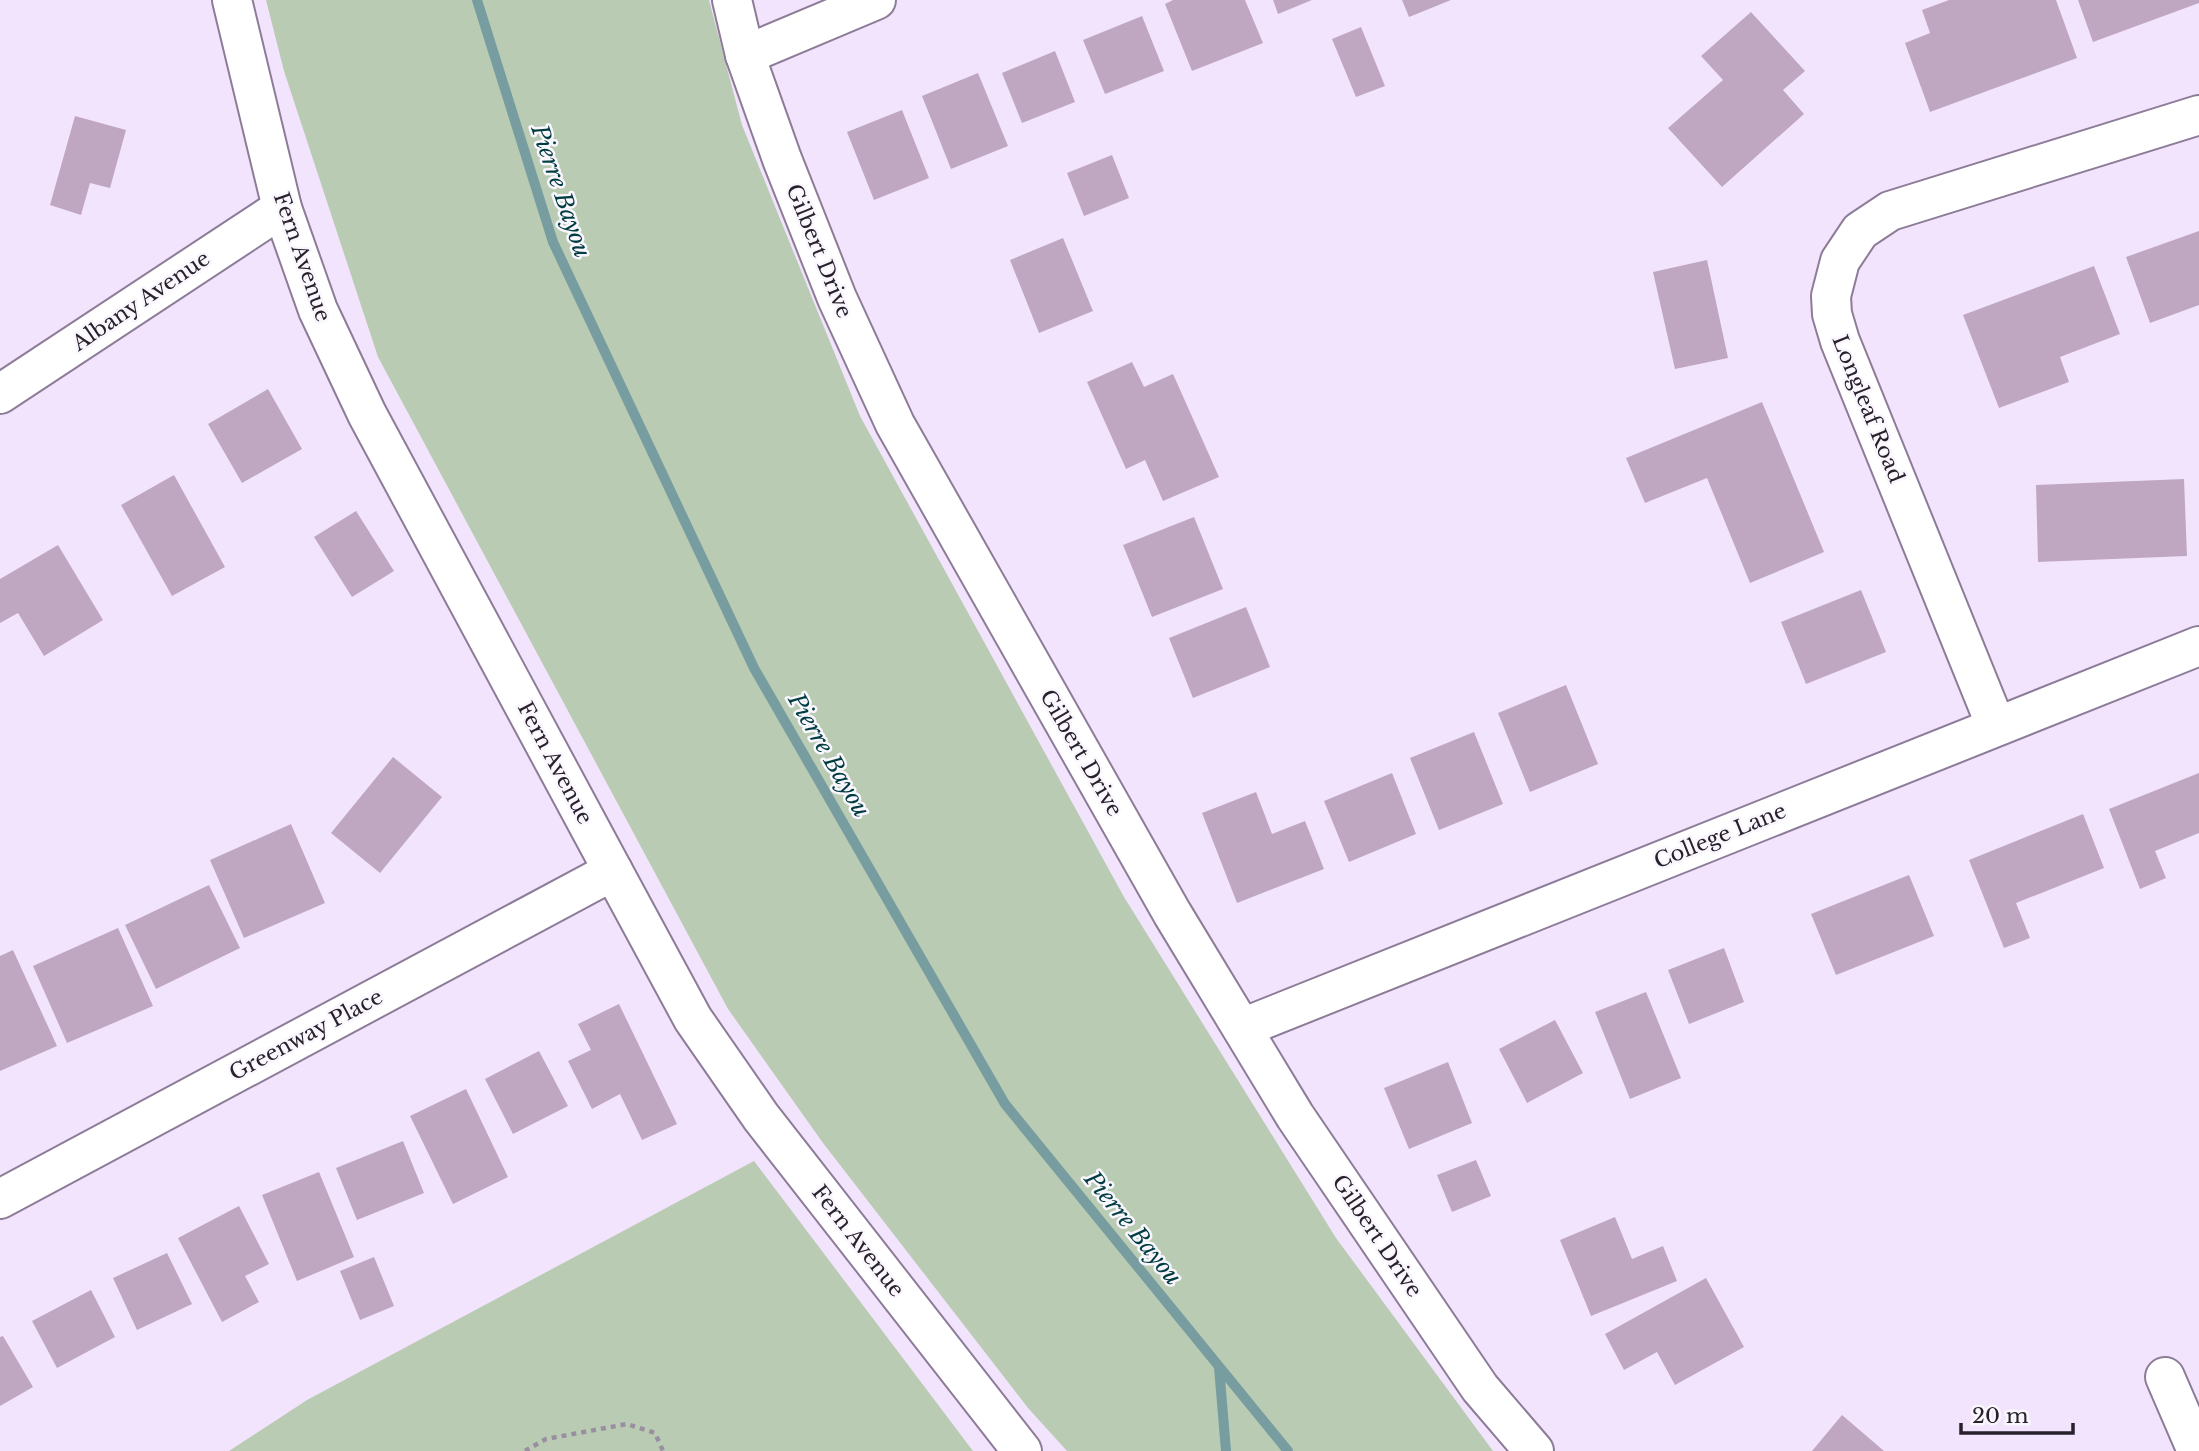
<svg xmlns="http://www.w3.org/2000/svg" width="2199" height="1451" font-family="'Libre Baskerville',serif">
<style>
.green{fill:#b9cbb3}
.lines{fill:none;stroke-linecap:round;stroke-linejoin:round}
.stream{stroke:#779da0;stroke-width:10}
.building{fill:#bfa7c1}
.street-casing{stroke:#8c7c98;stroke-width:42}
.secondary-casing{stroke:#8c7c98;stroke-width:42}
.path{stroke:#9a8ea1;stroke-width:4.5;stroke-dasharray:5 5;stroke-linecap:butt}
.street{stroke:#fff;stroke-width:38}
.secondary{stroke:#fff;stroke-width:38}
.labels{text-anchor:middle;stroke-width:5;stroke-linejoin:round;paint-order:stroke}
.street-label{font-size:21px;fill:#28212c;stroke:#faf6fd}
.water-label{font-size:23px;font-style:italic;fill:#003d41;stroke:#faf6fd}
</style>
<rect width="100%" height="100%" fill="#f3e4fd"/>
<!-- green -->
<path class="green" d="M266 0H709L742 125 860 416 1124 897 1336 1238 1493 1451H1067L1028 1408 823 1143 728 1009 378 357 284 71Z
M754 1161 973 1451H229L307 1400Z"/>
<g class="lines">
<!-- stream -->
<path class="stream" d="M477 0 553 242 754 668 1005 1104 1288 1451
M1219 1367 1226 1451"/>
</g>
<!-- building -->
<path class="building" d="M1173 0H1245L1263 43 1192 71 1165 4Z
M1273 0H1312L1278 14Z
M1402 0H1451L1409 17Z
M1949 0H2056L2077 58 1930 112 1905 43 1930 33 1922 10Z
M2078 0H2199V3L2093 42Z
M1751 12 1805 71 1783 90 1804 114 1722 187 1668 128 1723 80 1701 56Z
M1142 16 1164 71 1105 94 1083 40Z
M1361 27 1385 86 1356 97 1332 39Z
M1055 51 1075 102 1022 123 1002 73Z
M978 73 1008 146 951 169 922 96Z
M902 110 929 178 874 200 847 132Z
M75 116 126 130 110 188 90 183 81 215 50 205Z
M1112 155 1129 198 1084 216 1067 173Z
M2199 231V305L2150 323 2126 257Z
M1063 238 1093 311 1039 333 1010 260Z
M1707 260 1728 358 1675 369 1653 272Z
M2094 266 2120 334 2060 357 2069 382 1999 408 1963 315Z
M1132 362 1144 387 1173 374 1219 477 1163 501 1145 460 1126 469 1087 382Z
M268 389 302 449 242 483 208 424Z
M1762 402 1824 552 1750 583 1707 478 1645 503 1626 458Z
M174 475 225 567 172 596 121 505Z
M2184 479 2187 556 2038 562 2036 485Z
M356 511 394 571 352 597 314 537Z
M1194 517 1223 589 1152 617 1123 545Z
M58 545 103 620 44 656 18 613 0 623V579Z
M1861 590 1886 652 1806 684 1781 622Z
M1246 607 1270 667 1193 698 1169 638Z
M1566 685 1598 764 1530 792 1498 713Z
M1474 732 1503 804 1439 830 1410 758Z
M393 757 442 797 380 873 331 833Z
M1392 773 1416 834 1349 862 1324 801Z
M2199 773V833L2155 851 2166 878 2140 889 2109 809Z
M1256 792 1272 834 1305 821 1324 869 1237 903 1202 813Z
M2083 814 2104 868 2016 903 2030 938 2004 948 1969 860Z
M291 824 325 903 244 938 210 860Z
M1909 875 1934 936 1836 975 1811 914Z
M209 885 240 948 156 989 125 925Z
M118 928 153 1006 67 1043 33 966Z
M1724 948 1744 1002 1689 1024 1668 970Z
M13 950 57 1046 0 1071V956Z
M1646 992 1681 1078 1630 1099 1595 1012Z
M619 1004 677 1124 642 1140 620 1094 592 1109 568 1061 591 1050 578 1024Z
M1555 1020 1583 1073 1527 1103 1499 1049Z
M539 1051 568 1106 513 1134 485 1079Z
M1448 1062 1472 1123 1409 1149 1384 1088Z
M466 1089 508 1177 453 1204 410 1116Z
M403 1141 424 1193 357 1220 336 1168Z
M1476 1160 1491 1196 1452 1212 1437 1175Z
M319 1172 354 1257 297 1281 262 1195Z
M239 1206 269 1264 245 1276 259 1302 222 1322 178 1238Z
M1615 1217 1632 1259 1663 1246 1677 1281 1591 1316 1560 1240Z
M167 1253 192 1304 137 1330 113 1278Z
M374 1257 394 1306 360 1320 340 1271Z
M1706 1278 1744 1347 1675 1385 1657 1352 1624 1370 1605 1334Z
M91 1290 115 1337 57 1368 32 1321Z
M3 1336 33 1387 0 1406V1337Z
M1842 1415 1884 1451H1812Z"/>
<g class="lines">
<!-- street casing -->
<g class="street-casing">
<path id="street" d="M745 55 876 0
M0 394 282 208
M1996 726 1840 341 1832 314 1831 296 1840 261 1860 231 1890 211 2199 115
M1242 1028 2199 646
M0 1199 613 871
M2165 1377 2197 1451"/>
</g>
<!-- secondary casing -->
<g class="secondary-casing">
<path id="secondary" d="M232 0 282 208 318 310 367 414 613 871 693 1019 761 1117 1022 1451
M732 0 745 55 782 159 837 298 895 424 1172 913 1295 1116 1480 1388 1534 1451"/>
</g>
<!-- path -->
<path class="path" d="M525 1451 546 1439 627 1424 655 1433 663 1451"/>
<!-- street -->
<use href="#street" class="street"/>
<!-- secondary -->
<use href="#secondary" class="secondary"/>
</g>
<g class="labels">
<!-- street labels -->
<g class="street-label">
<text transform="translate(819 251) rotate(68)" y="7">Gilbert Drive</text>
<text transform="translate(302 257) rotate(71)" y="7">Fern Avenue</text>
<text transform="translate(141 301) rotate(-34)" y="7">Albany Avenue</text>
<text transform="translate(1868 409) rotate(68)" y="7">Longleaf Road</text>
<text transform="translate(1081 753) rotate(60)" y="7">Gilbert Drive</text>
<text transform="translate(555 763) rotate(62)" y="7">Fern Avenue</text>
<text transform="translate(1720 836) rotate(-22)" y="7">College Lane</text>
<text transform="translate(306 1035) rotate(-28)" y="7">Greenway Place</text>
<text transform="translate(1377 1236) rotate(56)" y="7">Gilbert Drive</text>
<text transform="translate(858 1241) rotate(52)" y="7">Fern Avenue</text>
</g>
<!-- water labels -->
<g class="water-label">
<text transform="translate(561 191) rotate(71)" y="8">Pierre Bayou</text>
<text transform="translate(829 755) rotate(60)" y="8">Pierre Bayou</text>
<text transform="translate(1133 1228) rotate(51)" y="8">Pierre Bayou</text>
</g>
</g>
<!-- scale -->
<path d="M1961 1423v10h112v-10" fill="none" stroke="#28212c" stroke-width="3.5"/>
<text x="1972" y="1423" font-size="21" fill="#28212c" stroke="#faf6fd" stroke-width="5" paint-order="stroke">20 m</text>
</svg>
